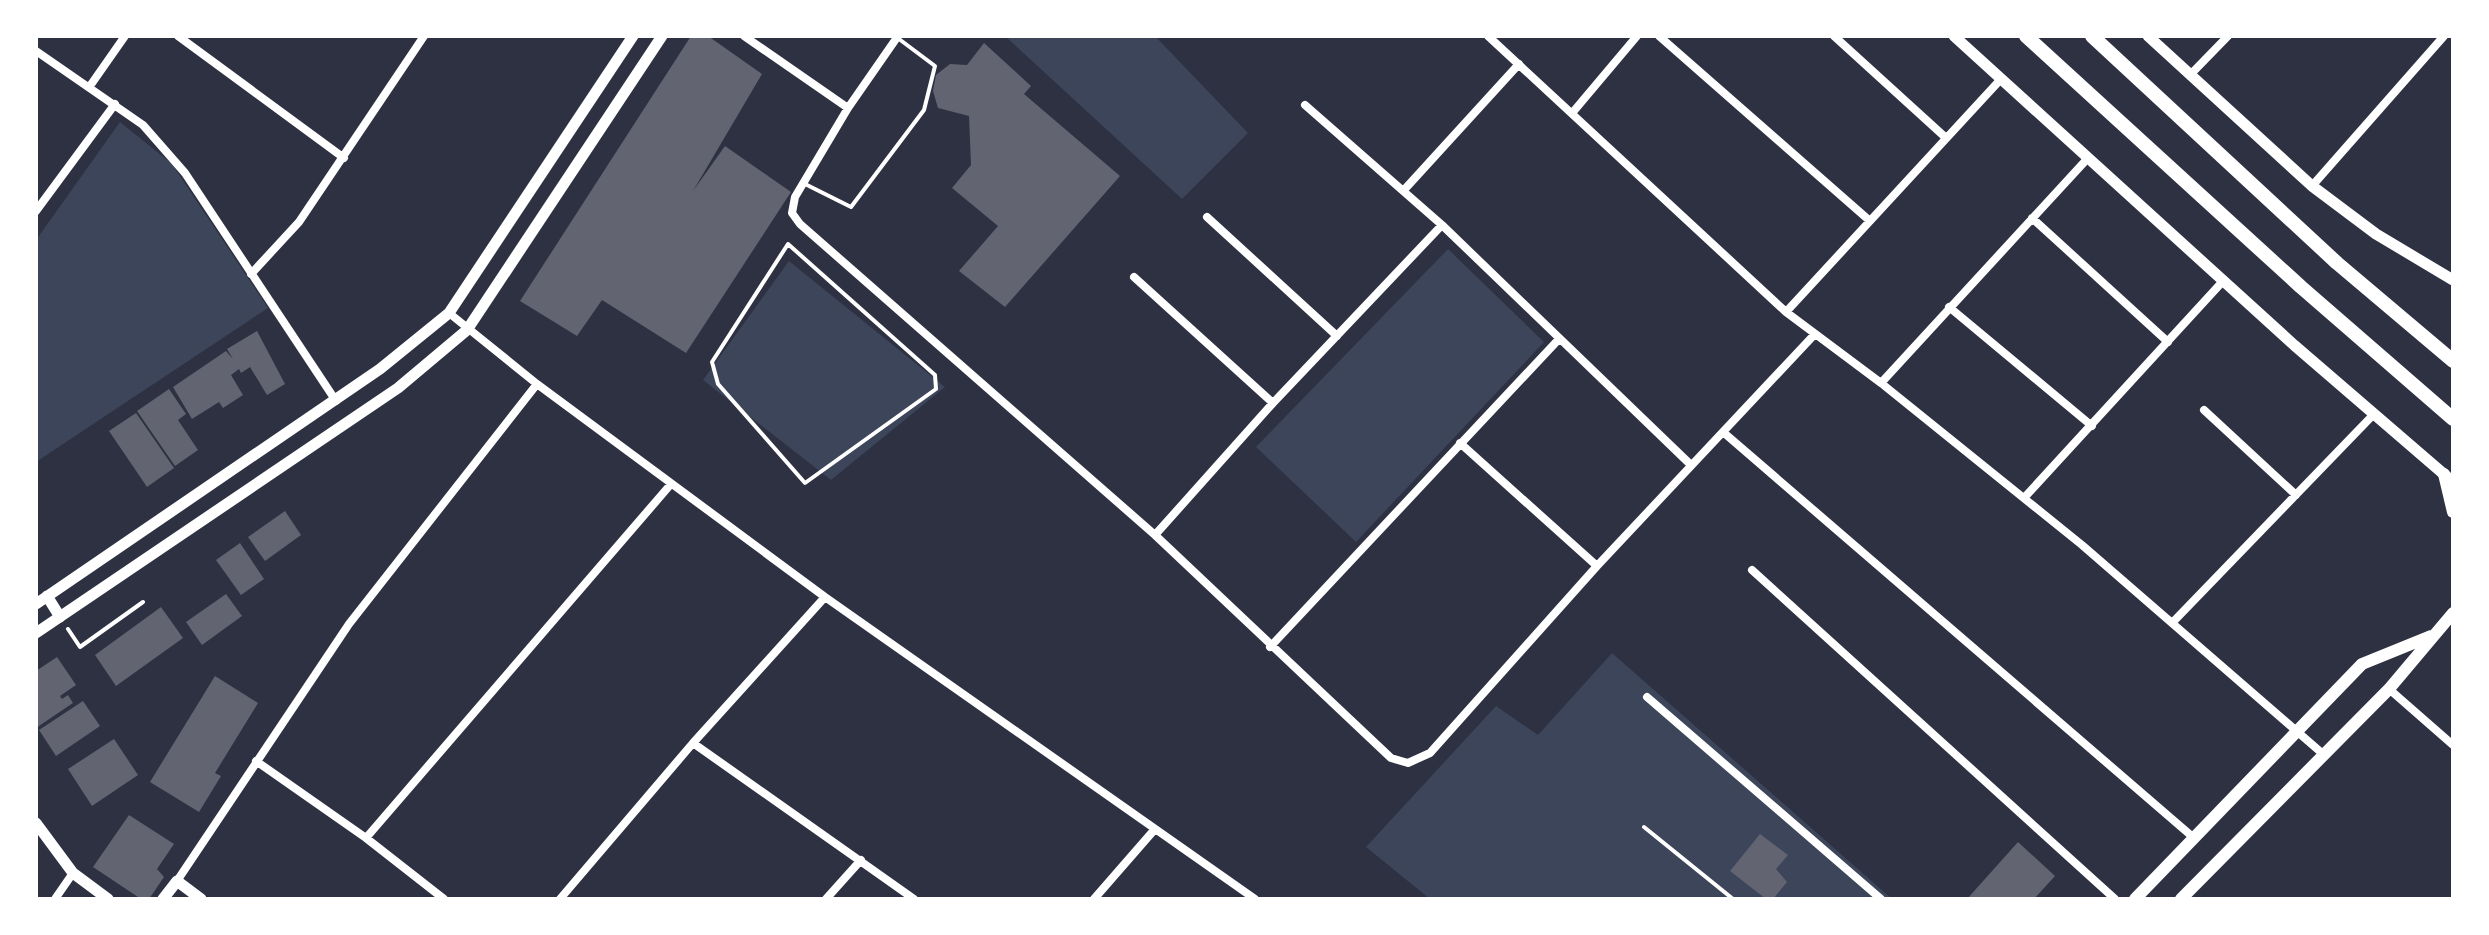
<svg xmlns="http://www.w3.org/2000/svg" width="2489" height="935" font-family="Jost,sans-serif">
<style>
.green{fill:#3c4559}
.building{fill:#626471}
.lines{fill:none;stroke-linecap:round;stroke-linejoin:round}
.path{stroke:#fff;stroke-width:4}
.service{stroke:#fff;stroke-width:4}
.minor{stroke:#fff;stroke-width:8}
.tertiary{stroke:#fff;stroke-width:11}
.secondary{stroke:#fff;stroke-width:12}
.trunk{stroke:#fff;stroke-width:14}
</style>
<rect width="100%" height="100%" fill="#2d3142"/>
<!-- green -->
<path class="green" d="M1005 36H1155L1248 133 1182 199Z
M120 122 172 164 268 308 36 462V240Z
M1448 249 1544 342 1356 542 1256 447Z
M789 261 945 387 831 480 703 380Z
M1612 653 1892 899H1430L1366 847 1496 706 1538 735Z"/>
<!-- building -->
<path class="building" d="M691 36H708L762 74 693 191 725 146 791 192 686 353 602 300 577 336 520 301Z
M984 43 1031 86 1024 94 1120 176 1005 307 959 271 998 226 952 188 971 165 969 116 938 108 933 91 936 75 950 64 967 65Z
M257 331 285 384 267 395 250 367 241 373 239 369 231 375 243 395 223 408 219 402 192 419 173 387 226 351 233 359 227 349Z
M169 389 186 414 178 420 198 450 175 466 137 411Z
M136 413 174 468 147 487 109 431Z
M285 511 301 535 265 561 248 537Z
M240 543 264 579 241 595 216 560Z
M226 594 242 616 202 645 186 622Z
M161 607 183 638 116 686 95 655Z
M57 657 76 685 60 696 62 699 68 695 73 703 36 728V671Z
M215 676 258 703 215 773 221 776 199 812 150 782Z
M83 701 100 726 56 756 39 730Z
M114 739 138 775 92 806 68 769Z
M129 815 174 844 157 869 164 877 149 899H141L93 867Z
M1760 834 1788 855 1776 869 1787 882 1773 899H1766L1730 871Z
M2018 842 2055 876 2034 899H1967Z"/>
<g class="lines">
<!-- path -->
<path class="path" d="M788 244 935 375 936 389 805 483 718 384 712 362Z
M68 629 80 647 143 602"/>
<!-- service -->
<path class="service" d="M803 183 851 207 924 110 935 66 899 39
M1644 827 1733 899"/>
<!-- minor -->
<path class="minor" d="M178 36 344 158
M744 36 848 108
M898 36 848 108 795 197 792 213 800 224 1155 535 1391 758 1408 763 1430 753 1597 566 1814 335
M1488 36 1786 312 1881 383 2082 545 2323 754
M1659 36 1870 221
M1834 36 1945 137
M36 51 143 125 185 173 336 401
M2190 75 2228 36
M90 86 125 36
M1305 105 1442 225 1691 465
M1573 112 1637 36
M2312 186 2444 36
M1404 190 1519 64
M36 211 115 104
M1207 217 1337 336
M2032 218 2168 342
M251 274 299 222 424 36
M1134 277 1273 403
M1949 307 2092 426
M1786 312 2001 79
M1881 383 2088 158
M537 384 825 597 1255 899
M2204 410 2296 495
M1723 432 2194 838
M1460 443 1597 566
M2024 498 2224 280
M1155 535 1273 403 1442 225
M1752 570 2115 899
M2173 622 2374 414
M1270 647 1559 339
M2389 689 2453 745
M1647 697 1881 899
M693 743 914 899
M256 761 366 838 444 899
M366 838 671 484
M177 881 349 624 537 384 449 313
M55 899 73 873
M560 899 693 743 825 597
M826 899 861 860
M1094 899 1155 829"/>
<!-- tertiary -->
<path class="tertiary" d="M1954 36 2294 345 2453 482
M2148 36 2312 186 2376 234 2453 280
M47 596 60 617
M36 604 380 369 449 313 633 36
M36 633 398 388 467 330 662 36
M36 823 73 873 108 899
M163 899 177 881 201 899"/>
<!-- secondary -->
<path class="secondary" d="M2444 474 2453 512
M2135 899 2362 664 2431 636
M2181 899 2389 689 2453 613"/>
<!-- trunk -->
<path class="trunk" d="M2026 36 2301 287 2453 419
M2092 36 2337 263 2453 361"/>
</g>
<!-- border -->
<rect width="2489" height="935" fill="none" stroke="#ffffff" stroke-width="76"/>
</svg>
